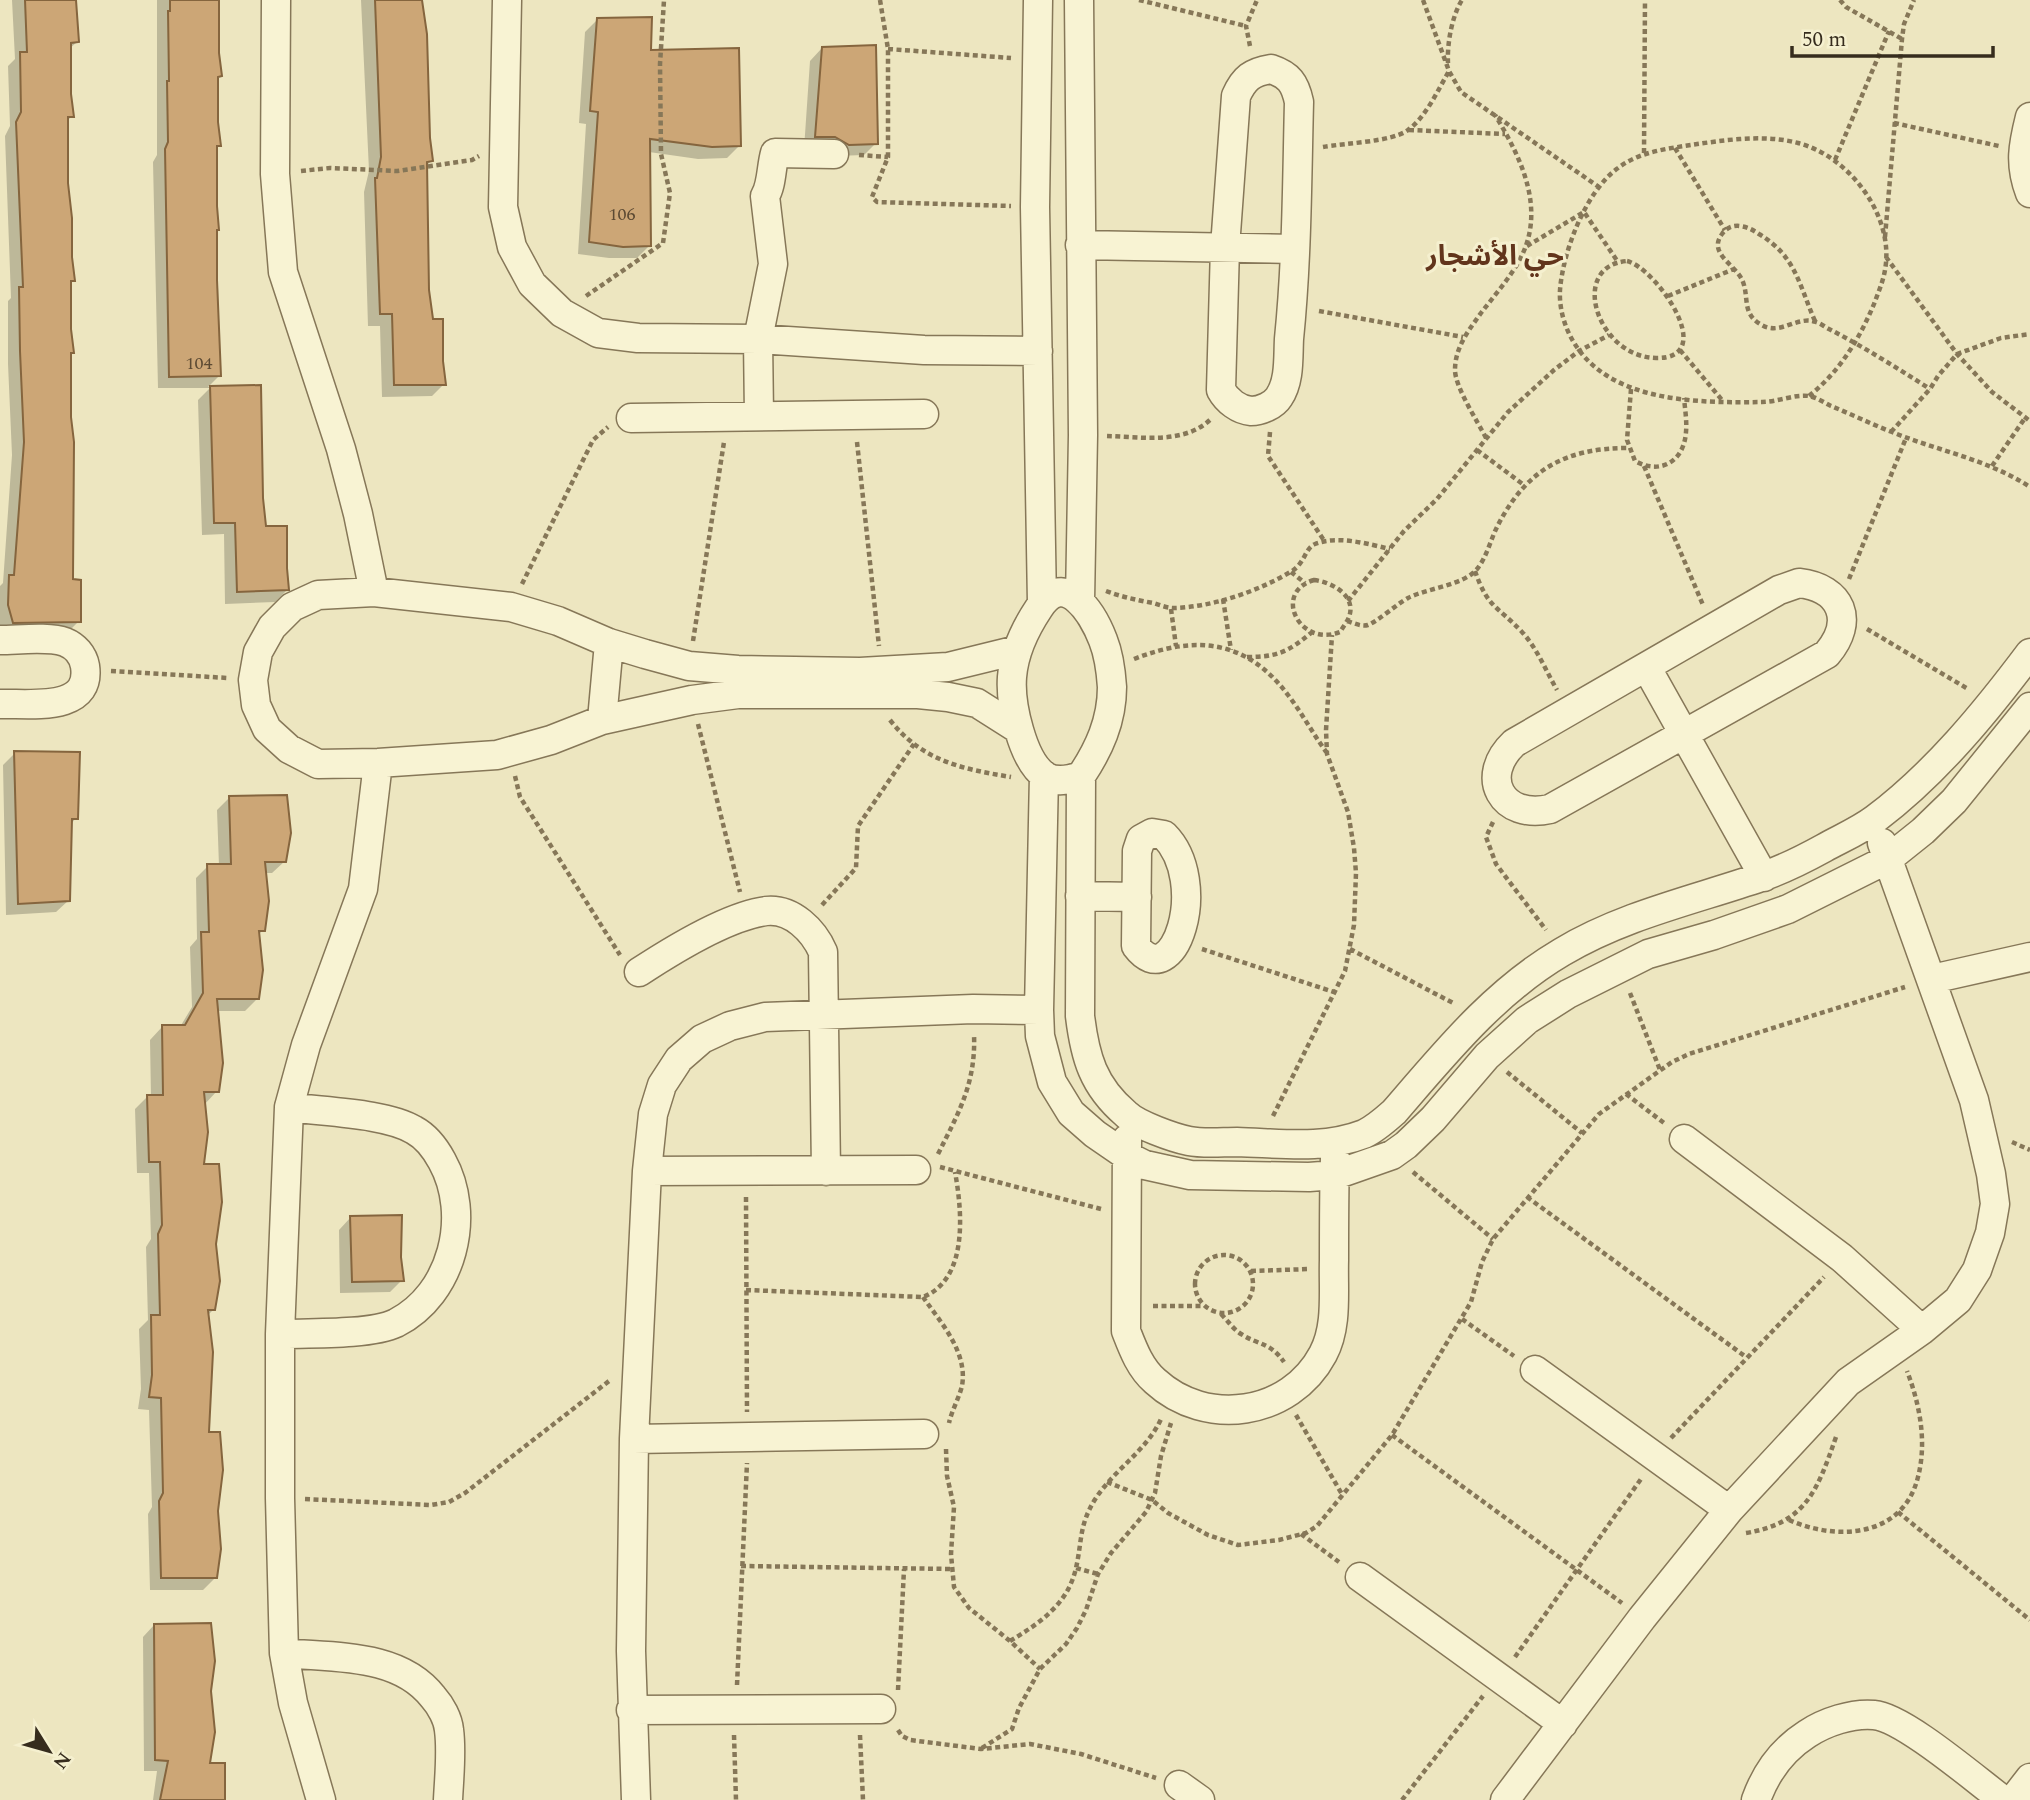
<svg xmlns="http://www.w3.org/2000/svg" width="2030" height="1800" font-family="Spectral,'Noto Sans Arabic',serif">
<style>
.shadow{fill:#0003}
.building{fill:#cca676;stroke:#85653e;stroke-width:2}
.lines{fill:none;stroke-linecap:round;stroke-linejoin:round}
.minor-casing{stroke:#867758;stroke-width:31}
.path{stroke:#867758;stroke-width:4.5;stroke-dasharray:5 3.5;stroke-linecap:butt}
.minor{stroke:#f8f3d3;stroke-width:28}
.labels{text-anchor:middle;stroke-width:6;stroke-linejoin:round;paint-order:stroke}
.number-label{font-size:18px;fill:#5c4a33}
.district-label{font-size:28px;font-weight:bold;fill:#62351c;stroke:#f5f0cf}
</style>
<rect width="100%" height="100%" fill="#ede6c0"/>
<!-- shadow -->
<path class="shadow" d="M12 0H74L77 42 69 49V94L72 116 66 122V183L73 280 69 284 71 581 79 621 67 633 0 632V586L3 583 12 455 8 364V301L11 298 5 136 10 126 8 66 15 59Z
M157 0H219L217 53 220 76 216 79V123L219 145 215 150 220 375 208 387H259L261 498 265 528 288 589 275 602 225 604 224 534 202 535 198 400 210 388H158L153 162 157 155Z
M361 0H421L431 161 425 167 427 290 444 384 432 396 382 397 380 326H368L364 192 369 171Z
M597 20 650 52 739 146 727 158 698 159 649 152 650 245 637 258H609L578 254 586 124 579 123 585 32Z
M822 48 876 143 864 155 836 156 804 149 810 61Z
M15 753 76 818 71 824 69 900 56 912 6 915 3 765Z
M230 797 285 861 272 873H264L263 930 258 935V998L245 1011H216L217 1091 204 1105 202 1166 215 1244 214 1309 207 1316V1434L216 1511 215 1578 203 1590H150L148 1514 152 1507 149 1410 138 1409 141 1389 139 1329 148 1320 146 1247 151 1239 149 1173H137L135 1109 147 1097H151L150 1040 162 1027H180L192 1007 190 947 197 939 196 878 208 866H219L217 810Z
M351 1217 400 1257 402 1280 390 1292 340 1293 339 1230Z
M154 1625 209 1691 208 1765 222 1800H153L157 1771H144L143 1637Z"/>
<!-- building -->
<path class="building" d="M25 0H76L79 42 71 43V94L74 117H68V183L72 218V257L75 281H71V329L74 353H71V417L74 442 73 579 81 580V622L13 623 8 605 9 575H14L24 442 20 351 19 287H23L16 122 21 112 20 52H27Z
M170 0H219V53L222 76 218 77V122L221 146H217V206L219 230H217V280L221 376 169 377 165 149 168 142 167 81H169L168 11H170Z
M375 0H422L427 34 430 138 433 161 427 162 429 290 433 319H443V361L446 385H394L392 314H380L375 178H377L381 157Z
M652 17 651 50 739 48 741 146 712 147 650 139 651 246 623 247 589 242 598 112 590 111 597 18Z
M876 45 878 144 849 145 835 137H815L822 47Z
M261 385 263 498 266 526H287V568L289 590 237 592 235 523H214L210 386Z
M14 751 80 752 78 819H72L70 901 18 904Z
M287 795 291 833 286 862H265L269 901 265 931H259L263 970 259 999H217L223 1063 219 1092H204L208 1132 204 1164H219L222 1202 216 1244 220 1281 215 1310H208L213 1352 209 1432H220L223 1470 218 1511 221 1549 217 1578H161L159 1501 163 1493 161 1398 149 1397 152 1375 151 1315H160L158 1234 162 1225 160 1162H149L147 1095H163L162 1025H185L203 993 201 932H209L207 864H231L229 796Z
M402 1215 401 1257 404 1281 352 1282 350 1216Z
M211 1623 215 1661 211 1691 215 1732 210 1763H225V1800H160L168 1761 155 1760 154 1624Z"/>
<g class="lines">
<!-- minor casing -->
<g class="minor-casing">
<path id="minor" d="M276 0 275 174 283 272 341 449 358 514 374 592
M507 0 503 207 512 247 532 284 562 313 598 333 638 338 758 339 924 350 1038 351
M1038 0 1035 207 1042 603
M1079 0 1083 435 1080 601
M1271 69C1289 75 1295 83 1299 102 1297 181 1297 260 1289 339 1288 357 1290 381 1279 397 1274 405 1261 411 1251 411 1239 410 1227 401 1221 390L1225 247 1236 96C1244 78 1252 72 1271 69Z
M2030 117C2023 145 2019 164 2030 193
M1080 245 1294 249
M759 416 758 339 773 264 765 196C772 185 771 167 775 153L834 154
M631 418 924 414
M1799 583C1842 588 1855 621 1827 654L1550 809C1502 820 1478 777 1514 743L1779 590Z
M0 640C18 640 49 636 65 642 75 646 83 655 85 666 92 713 29 703 0 704
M1017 650 948 667 860 672 738 670 689 666 645 654 609 643 558 621 511 607 374 592 318 595 292 607 272 627 258 652 253 680 256 705 267 729 289 749 318 764 378 763 497 755 551 740 602 720 692 700 738 694H918L948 697 977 703 1018 729
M1647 668 1764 877
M602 720 609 643
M1044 775 1039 1010 1040 1036 1052 1082 1071 1113 1095 1134 1127 1156 1145 1165 1190 1175 1309 1177 1335 1175 1392 1155 1406 1145 1433 1119 1487 1056 1527 1020 1568 994 1648 954 1714 935 1788 909 1888 859 1923 831 1954 801 2030 707
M1081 776C1069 780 1056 783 1045 776 1022 760 1010 703 1012 677 1014 652 1025 629 1039 608 1065 568 1093 614 1103 640 1109 655 1111 672 1112 687 1112 721 1099 749 1081 776L1080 1016C1085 1057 1093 1086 1126 1114 1137 1125 1174 1138 1189 1141 1204 1144 1222 1142 1237 1142 1279 1143 1323 1150 1364 1134 1375 1129 1385 1120 1394 1112 1445 1053 1494 992 1562 952 1624 915 1694 900 1761 877 1782 870 1804 859 1824 848 1840 839 1859 831 1875 819 1935 774 1985 713 2030 653
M1152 833 1164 835C1211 882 1174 997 1136 946L1137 851 1141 839Z
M1080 896 1137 897
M639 972C671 951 727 916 766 911 792 908 814 931 823 952L826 1171
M1932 979 2030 957
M1127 1139 1126 1331C1133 1349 1140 1368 1155 1381 1206 1428 1290 1416 1323 1354 1338 1326 1333 1291 1334 1260 1334 1226 1334 1192 1335 1158
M1684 1139 1842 1258 1922 1330
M647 1171 916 1170
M280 1334C310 1333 371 1335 396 1323 453 1294 472 1215 442 1161 435 1148 427 1137 414 1130 386 1113 323 1112 289 1107
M1535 1370 1729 1510
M634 1439 924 1434
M1360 1577 1563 1724
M284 1653C335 1658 399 1653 433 1697 441 1706 448 1719 449 1730 452 1752 449 1778 448 1800
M631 1710 881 1709
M1179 1785 1200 1800
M321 1800 293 1703 284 1653 280 1498V1334L289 1107 306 1045 363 889 378 763
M636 1800 631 1651 634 1439 647 1171 653 1114 662 1085 679 1059 702 1039 730 1026 765 1017 973 1009 1039 1010
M1505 1800 1642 1618 1729 1510 1848 1382 1922 1330 1958 1300 1977 1270 1990 1233 1995 1204 1991 1174 1974 1100 1882 843
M1756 1800C1766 1772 1782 1750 1807 1734 1825 1722 1852 1713 1874 1715 1903 1717 1976 1780 2003 1800
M2013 1800 2030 1778"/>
</g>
<!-- path -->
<path class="path" d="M880 0 888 49V157L872 197 877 202 1011 206
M1139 0 1246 26
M1423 0 1449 71 1461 92 1599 187
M1840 0 1846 7 1902 39
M1250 46 1246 26 1257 0
M888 49 1011 58
M1448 63C1447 43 1452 16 1462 0
M1894 123 1999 146
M1409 130 1505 134
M1323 147C1345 143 1392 142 1408 130 1426 117 1438 90 1449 71
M1675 148 1725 230
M1644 153 1645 0
M859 155 888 157
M1835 160 1889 31
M301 171 330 168 397 171 472 160 479 156
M1885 237 1902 39 1904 24 1914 0
M1527 246 1584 212 1618 262
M1886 257 1957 354 1992 392 2030 421
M1627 261C1656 268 1720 359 1656 358 1597 357 1568 266 1627 261Z
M586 296 663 243 670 193 661 154 660 64 664 0
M1668 296 1734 269
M1319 311 1463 337
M1815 321C1799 285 1796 256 1759 234 1753 230 1748 227 1740 226 1733 225 1726 228 1722 234 1707 254 1737 265 1743 282 1749 298 1742 313 1760 324 1780 337 1796 315 1816 322 1820 323 1825 327 1829 329 1864 347 1897 368 1930 389
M1680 350 1722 400
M1631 389 1627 440 1635 461C1660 475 1684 462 1686 432 1687 421 1685 409 1684 398
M1809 396C1839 372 1859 340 1874 304 1878 293 1883 282 1885 270 1895 216 1849 156 1798 143 1764 134 1725 140 1691 145 1665 149 1639 152 1618 168 1586 191 1563 251 1560 290 1559 307 1564 326 1573 341 1609 403 1698 403 1762 402 1777 402 1795 394 1809 396 1816 397 1825 403 1831 406 1851 414 1871 424 1892 432 1938 451 1987 459 2030 487
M1270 432 1268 456 1325 542
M1891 432 1930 389 1938 376 1957 354 2001 338 2030 334
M1107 436C1142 437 1185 445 1212 418
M1486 438C1478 422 1455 387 1455 370 1455 347 1469 330 1481 313 1494 296 1509 279 1519 261 1547 211 1522 159 1495 115
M857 442 879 646
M1477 450 1524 485
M1644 466 1703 605
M1992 466 2025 418
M1475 571C1488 609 1498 606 1522 632 1537 648 1546 671 1557 690
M1291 572 1305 583
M1849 579 1906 438
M1314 580C1331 582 1357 595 1349 617 1347 622 1343 627 1340 632 1299 648 1272 592 1314 580Z
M522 584 593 440 608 427
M1106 591C1122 597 1137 600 1153 603 1160 605 1167 608 1174 608 1213 607 1259 591 1292 571 1305 563 1305 548 1315 544 1338 535 1368 544 1390 549
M1223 599 1231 650
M1348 601 1404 531 1437 499 1508 412 1554 370 1579 351 1609 335
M1171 609 1176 646
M1347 621C1354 623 1361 627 1368 625 1378 621 1397 604 1408 598 1428 588 1464 585 1477 569 1487 557 1491 538 1498 525 1527 469 1566 448 1628 448
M1867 629 1968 689
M693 641 724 442
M1247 657C1277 657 1288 652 1311 633
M1134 659C1195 635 1246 639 1288 695 1302 713 1313 734 1327 753
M111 671 228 678
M890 720C922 761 962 769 1011 777
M698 724 740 892
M515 776 520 797 620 955
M1493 822 1486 837 1496 864 1546 930
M822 905 856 868 858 826 914 744
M1202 949 1334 992
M1350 949 1455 1004
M1630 993 1660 1070
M1507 1072 1582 1133
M1626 1094 1664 1123
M1273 1116 1345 971 1354 925 1356 873 1354 848 1348 812 1327 754 1326 730 1332 635
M2012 1142 2030 1150
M938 1154C959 1112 976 1083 974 1034
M940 1167 1101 1209
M1413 1172 1493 1239
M746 1197 747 1412
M1527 1197 1746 1357
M1195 1284a29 29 0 1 1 58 0a29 29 0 1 1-58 0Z
M1251 1271 1310 1269
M746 1290 923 1297C969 1279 962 1210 955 1172
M923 1297C941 1323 968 1352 962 1386 959 1398 952 1410 949 1423
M1153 1306H1203
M1221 1314C1228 1321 1233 1329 1241 1334 1260 1346 1270 1342 1284 1362
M1462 1319 1514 1356
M1296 1415 1343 1496
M1392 1435 1622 1603
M1671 1438 1824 1277
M946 1449 947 1476 954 1507 951 1554 954 1587 969 1608 1010 1641 1040 1669
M1107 1482 1152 1500 1168 1513 1208 1535 1238 1545 1279 1540 1306 1533 1317 1526 1392 1435 1471 1302 1482 1262 1493 1239 1599 1114 1672 1062 1689 1054 1905 987
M305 1499 431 1505 449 1502 465 1493 609 1381
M1898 1512 2030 1620
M1789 1520C1836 1541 1903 1538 1918 1477 1927 1442 1920 1405 1907 1371
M1746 1533C1806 1523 1817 1491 1836 1437
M1301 1534 1339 1562
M741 1566 952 1569
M1076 1568 1098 1574
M1010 1641C1040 1623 1068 1604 1076 1568 1082 1542 1079 1526 1094 1501 1113 1470 1146 1452 1161 1419
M1515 1657 1641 1479
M737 1685 747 1463
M898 1690 904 1569
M898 1730 902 1736 910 1740 981 1749 1030 1744 1081 1754 1156 1778
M734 1735 736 1800
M860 1735 863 1800
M982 1748 1012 1729 1019 1708 1040 1669 1066 1644 1077 1628 1086 1610 1098 1574 1111 1553 1146 1512 1155 1493 1161 1456 1171 1423
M1402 1800 1483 1696"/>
<!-- minor -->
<use href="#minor" class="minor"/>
</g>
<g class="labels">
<!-- number labels -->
<g class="number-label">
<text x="622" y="220">106</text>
<text x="199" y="369">104</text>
</g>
<!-- district labels -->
<g class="district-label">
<text x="1495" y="265">حي الأشجار</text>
</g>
</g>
<!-- north arrow -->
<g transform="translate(49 1751) rotate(127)" stroke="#f5f0cf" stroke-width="5" paint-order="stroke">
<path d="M0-5L12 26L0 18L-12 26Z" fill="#362c1d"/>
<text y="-10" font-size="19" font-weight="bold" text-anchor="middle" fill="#362c1d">N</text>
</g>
<!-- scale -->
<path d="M1792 46v10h201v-10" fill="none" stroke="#362c1d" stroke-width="3.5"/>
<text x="1802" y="46" font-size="21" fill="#362c1d" stroke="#f5f0cf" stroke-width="5" paint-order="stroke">50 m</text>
</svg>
